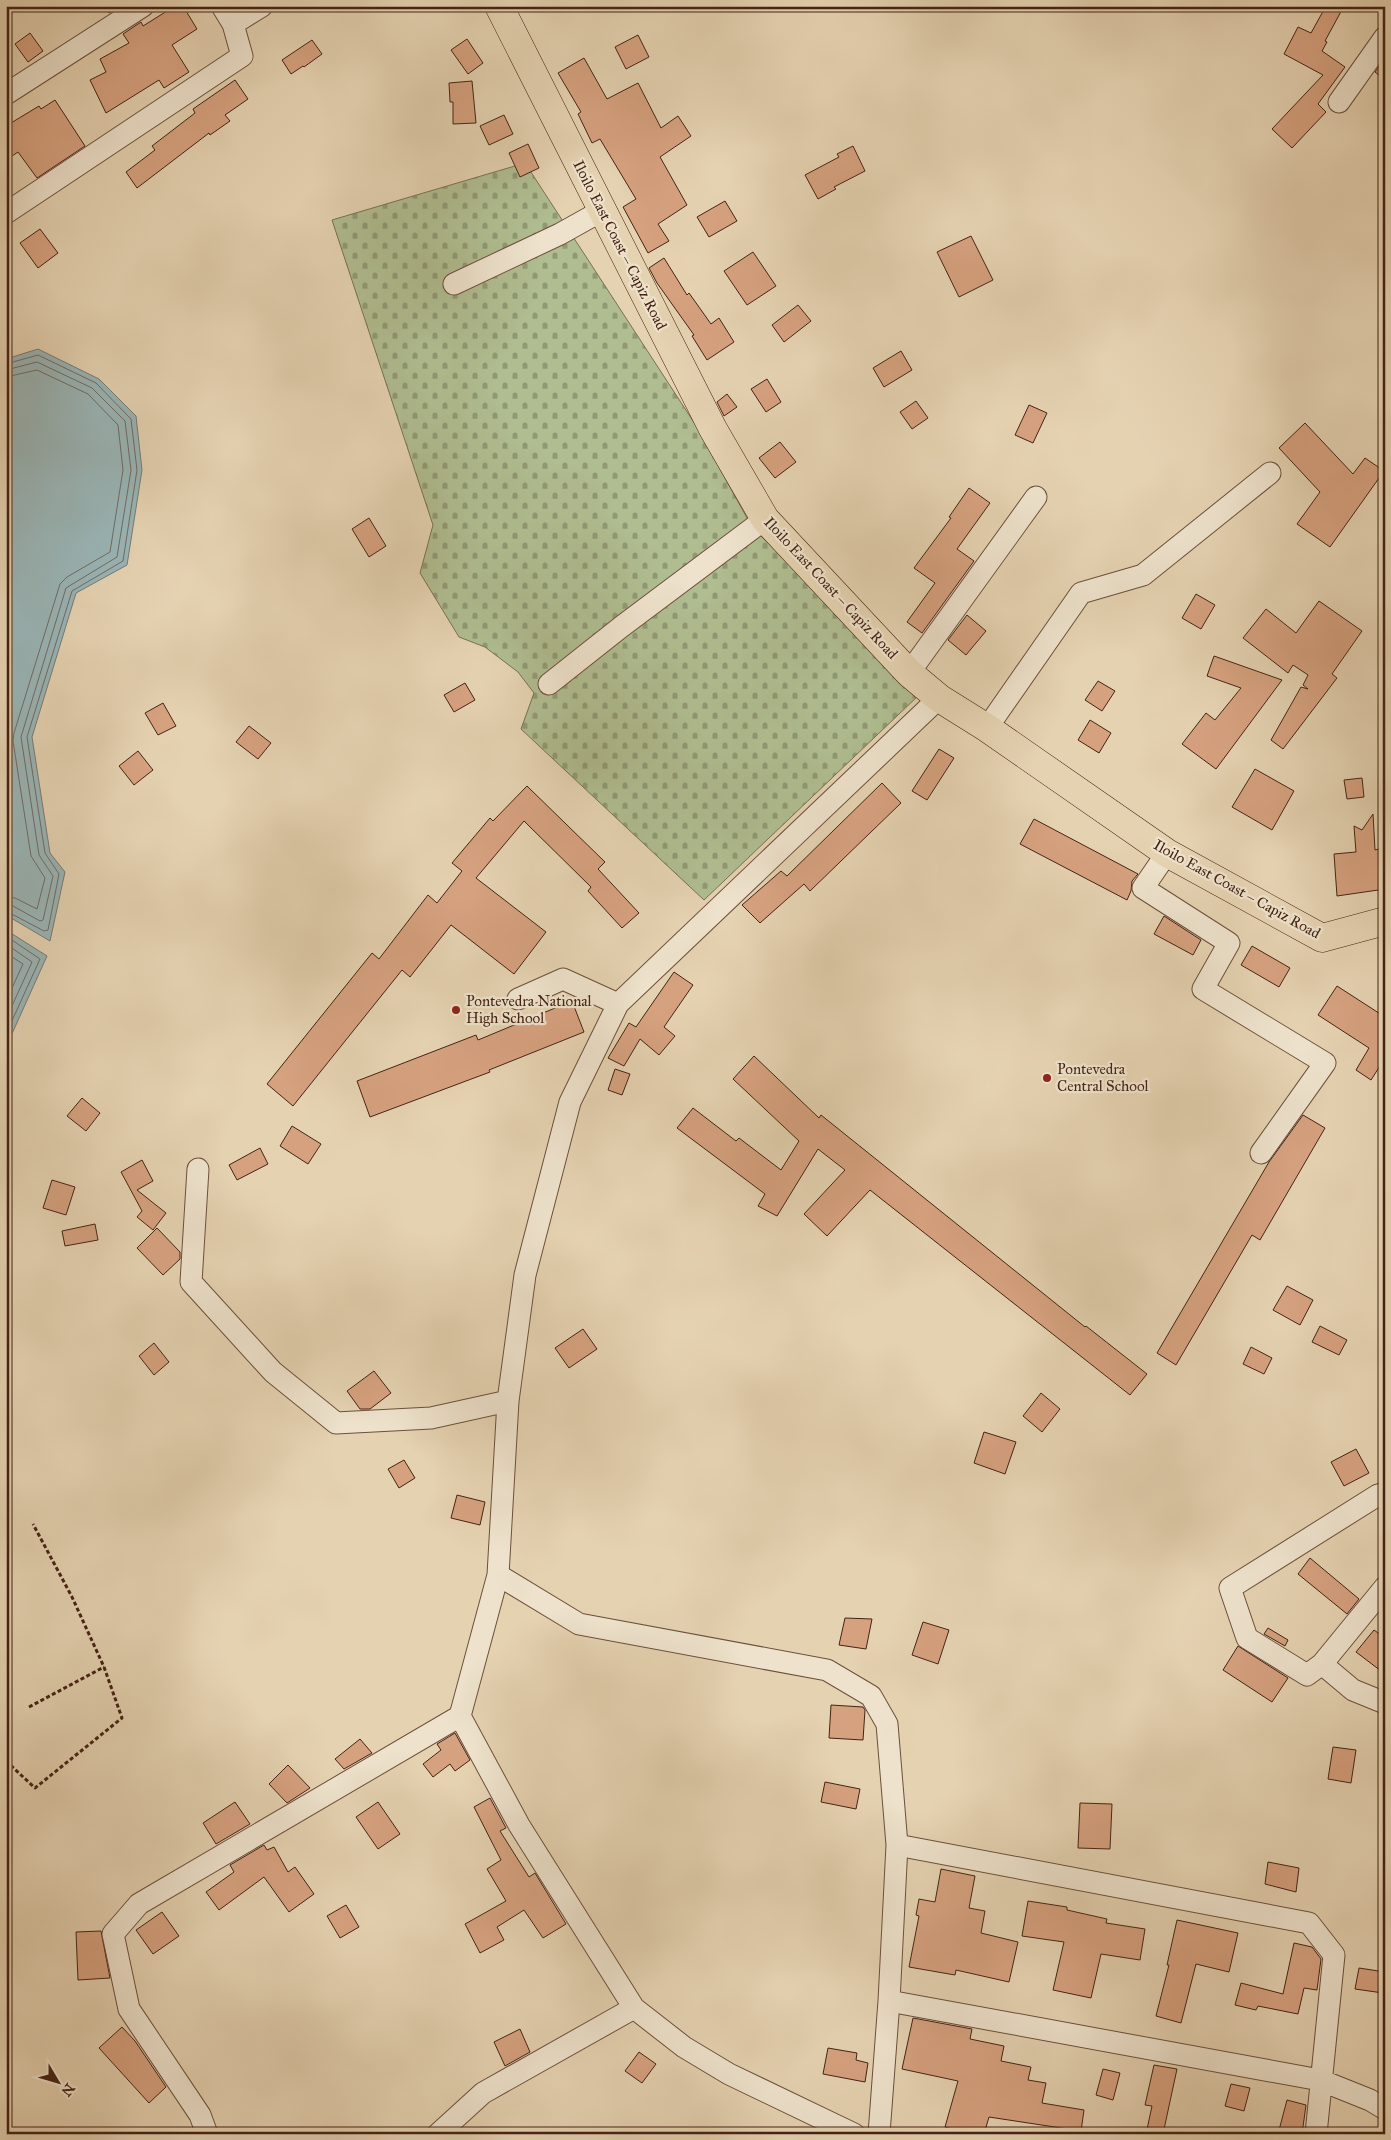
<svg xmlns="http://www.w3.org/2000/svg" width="1391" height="2140" font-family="'IM FELL Great Primer',serif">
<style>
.cemetery{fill:url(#cemetery-stones);stroke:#7a7052}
.water{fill:#9ab5b6;stroke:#787b75}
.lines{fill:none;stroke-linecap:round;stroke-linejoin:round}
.shore{stroke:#706c65;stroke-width:1}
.building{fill:#d6a17f;stroke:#452314}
.minor-casing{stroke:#6d4f3b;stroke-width:23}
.major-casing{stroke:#452314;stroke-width:29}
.path{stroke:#452314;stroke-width:3;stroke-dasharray:4 2.5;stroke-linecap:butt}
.minor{stroke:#eee2cc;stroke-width:21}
.major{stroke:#e5d2b1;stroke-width:28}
.poi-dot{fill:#8f2418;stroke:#eee2cc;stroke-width:2}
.labels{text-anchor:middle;stroke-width:4.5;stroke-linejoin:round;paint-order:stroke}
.street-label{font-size:15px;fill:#452314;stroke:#eee2cc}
.poi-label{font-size:15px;fill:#452314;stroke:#eee2cc;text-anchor:start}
</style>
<defs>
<pattern id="cemetery-stones" width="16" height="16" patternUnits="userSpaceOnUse" patternTransform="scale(1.25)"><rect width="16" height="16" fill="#afbd90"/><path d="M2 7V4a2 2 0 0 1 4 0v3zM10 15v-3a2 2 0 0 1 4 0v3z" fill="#909974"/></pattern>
</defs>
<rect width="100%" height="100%" fill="#e5d2b1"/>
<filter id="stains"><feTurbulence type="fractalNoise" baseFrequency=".004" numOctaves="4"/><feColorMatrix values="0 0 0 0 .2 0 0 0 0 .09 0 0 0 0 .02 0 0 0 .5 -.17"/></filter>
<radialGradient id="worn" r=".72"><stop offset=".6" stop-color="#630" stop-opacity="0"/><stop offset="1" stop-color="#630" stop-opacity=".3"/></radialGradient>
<!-- cemetery -->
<path class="cemetery" d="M525 163 695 424 752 527 919 695 704 900 521 729 534 693 518 672 485 647 459 637 420 573 433 525 332 220Z"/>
<!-- water -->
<path class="water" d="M38 349 99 379 136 416 142 470 127 565 76 593 32 737 50 853 65 872 50 941 6 915V359Z
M6 930 47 956 6 1047Z"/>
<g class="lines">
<!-- shore -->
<path class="shore" d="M6 364 38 355 96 383 131 419 137 470 123 561 72 591 27 737 45 853 59 874 48 930 44 931 6 911
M6 370 37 362 92 388 125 421 131 470 117 557 66 588 21 737 39 855 53 876 43 920 40 921 13 906 6 904
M6 377 37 370 88 394 118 425 123 470 110 552 67 577 60 584 14 733 13 741 31 856 45 878 37 909 15 898 6 897
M6 936 40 959 6 1034
M6 944 32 962 6 1019
M6 953 23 964 6 1001"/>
</g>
<!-- building -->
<path class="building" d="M105 6H119L109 13Z
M175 6H183L197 29 172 45 189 72 164 88 159 80 106 113 90 80 106 72 100 59 129 43 123 34 141 22 143 26Z
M1326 6H1344L1325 41 1327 42 1322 51 1345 67 1318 104 1326 112 1292 148 1272 129 1323 75 1284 54 1298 27 1311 33Z
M30 33 43 51 28 62 15 44Z
M638 35 649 57 626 69 615 47Z
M467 39 483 63 468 74 451 50Z
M312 40 322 54 304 67 303 66 291 74 282 60Z
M584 58 607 99 638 83 661 128 678 116 691 136 660 157 687 205 658 224 669 241 648 253 623 207 636 199 600 139 592 143 578 114 581 112 558 73Z
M1385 59V80L1375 72Z
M235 80 248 99 225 115 230 121 210 135 209 133 137 188 126 172 155 150 152 146 195 113 193 109Z
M472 81 476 123 453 124V102H450L449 83Z
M55 100 85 146 37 178 18 152 6 160V126L39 106 41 109Z
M504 115 513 134 489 145 480 126Z
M528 144 539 168 520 177 509 153Z
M853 146 865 171 834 187 836 189 818 199 805 175 839 157 837 154Z
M725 201 737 221 709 237 697 217Z
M40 229 58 253 38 268 20 243Z
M971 236 993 280 959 297 937 252Z
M753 252 776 286 747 305 724 271Z
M664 258 687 295 689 293 711 324 719 318 734 342 707 360 692 336 694 335 657 283 649 268Z
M798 305 811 321 784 342 772 325Z
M901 351 912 370 884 387 873 368Z
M767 379 781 402 766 412 751 389Z
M727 394 737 407 724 416 717 402Z
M916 401 928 418 912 429 900 412Z
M1029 405 1047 413 1033 443 1015 435Z
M1305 423 1353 474 1365 458 1384 471 1330 547 1297 524 1320 492 1279 448Z
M780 442 796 462 775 478 759 458Z
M969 488 990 503 957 549 974 561 922 633 907 622 935 583 914 568 951 518 949 517Z
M369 518 386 546 369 557 352 529Z
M1196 594 1215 605 1201 629 1182 618Z
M1319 601 1362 631 1332 674 1337 678 1283 749 1271 740 1301 687 1308 689 1303 685 1308 675 1293 665 1288 673 1243 638 1266 609 1296 633Z
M967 615 986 631 966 655 948 640Z
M1214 656 1282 680 1216 769 1182 744 1206 713 1215 720 1241 688 1207 676Z
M1098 681 1115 691 1102 711 1085 700Z
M465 683 475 700 454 712 444 695Z
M163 703 176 726 158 735 145 713Z
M1090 720 1111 733 1099 753 1078 740Z
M249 726 271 743 258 759 236 742Z
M939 749 954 758 927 800 912 791Z
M138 751 153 770 134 785 119 766Z
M1255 769 1294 791 1272 830 1232 807Z
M1362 778 1364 797 1347 799 1344 780Z
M882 783 901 803 810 891 804 884 760 923 742 905 781 871 787 876Z
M527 786 605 862 598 869 639 913 622 928 588 891 591 887 524 821 476 878 546 932 514 974 451 925 410 977 402 970 293 1106 267 1084 372 953 379 959 428 895 437 903 462 871 452 863 490 818 493 821Z
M1373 814 1375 850 1382 848 1385 864V889L1337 896 1334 854 1356 852 1354 826 1362 830Z
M1034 819 1138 874 1132 881 1131 891 1127 900 1020 844Z
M1164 916 1201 940 1193 955 1154 934Z
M1252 946 1290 968 1279 987 1241 965Z
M674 972 693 985 664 1027 675 1036 659 1055 640 1039 624 1066 608 1058 629 1023 636 1027Z
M1337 986 1385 1017V1058L1371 1080 1356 1070 1369 1048 1318 1015Z
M572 1001 584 1032 489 1070 490 1072 370 1117 357 1081 476 1035 478 1040Z
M754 1056 819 1118 821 1115 1085 1327 1086 1326 1147 1374 1130 1395 870 1190 827 1236 804 1214 845 1170 818 1149 777 1216 758 1206 765 1194 677 1128 693 1108 736 1141 739 1138 781 1170 799 1141 733 1079Z
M615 1069 630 1074 622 1095 608 1090Z
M82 1098 100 1113 86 1131 67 1116Z
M1303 1115 1325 1128 1260 1240 1252 1235 1176 1365 1157 1353 1269 1162Z
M292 1126 321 1144 308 1164 280 1146Z
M260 1148 268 1164 237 1180 229 1165Z
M142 1160 153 1181 137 1190 166 1213 153 1230 137 1217 142 1211 121 1172Z
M52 1180 75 1187 66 1215 43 1208Z
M95 1224 98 1240 65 1246 62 1231Z
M157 1228 180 1252V1259L163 1275 137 1248Z
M1287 1286 1313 1300 1300 1325 1273 1310Z
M1320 1326 1347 1340 1339 1355 1312 1342Z
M583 1329 597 1349 569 1368 555 1348Z
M154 1343 169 1362 154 1375 139 1356Z
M1251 1347 1272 1358 1264 1374 1243 1364Z
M374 1371 391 1393 370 1409H360L347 1391Z
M1041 1393 1060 1409 1042 1432 1023 1416Z
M984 1432 1016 1442 1005 1474 974 1463Z
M1356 1449 1369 1473 1344 1486 1331 1462Z
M404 1460 415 1478 399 1488 388 1469Z
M457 1495 485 1502 480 1525 451 1518Z
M1310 1558 1359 1599 1347 1614 1298 1574Z
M845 1618 872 1619 866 1649 839 1645Z
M923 1622 949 1630 938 1664 912 1655Z
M1268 1628 1288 1640 1285 1646 1264 1634Z
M1374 1630 1385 1638V1674L1356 1652Z
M1238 1646 1288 1678 1272 1702 1223 1670Z
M831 1705 863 1707 865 1710 863 1740 829 1738Z
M455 1733 470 1760 455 1771 450 1764 433 1777 423 1764 441 1750 437 1744Z
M360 1739 372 1753 344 1769 335 1759Z
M1333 1747 1356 1750 1351 1783 1328 1779Z
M288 1765 310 1788 287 1803 269 1784Z
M825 1782 860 1789 856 1809 821 1802Z
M490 1798 506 1828 500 1831 529 1877 535 1873 566 1924 543 1938 524 1910 497 1927 504 1940 480 1953 465 1924 506 1901 487 1869 501 1860 474 1807Z
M235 1802 250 1824 216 1844 203 1823Z
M378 1802 400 1834 378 1849 356 1817Z
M1080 1803 1112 1804 1110 1849 1078 1848Z
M264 1845 267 1850 274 1847 288 1872 295 1867 314 1894 289 1912 264 1877 219 1910 206 1892 234 1872 230 1865Z
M1268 1862 1299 1868 1296 1892 1265 1884Z
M941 1869 975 1876 969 1908 985 1911 981 1933 1018 1942 1009 1982 956 1970 955 1975 909 1967 919 1916 916 1915 919 1899 935 1902Z
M1028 1901 1067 1907V1910L1107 1919 1106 1923 1145 1929 1140 1960 1101 1954 1091 1998 1053 1990 1064 1942 1022 1936Z
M346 1905 359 1927 340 1938 327 1916Z
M162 1912 179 1936 153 1954 136 1930Z
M1177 1920 1238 1933 1229 1972 1196 1964 1181 2023 1156 2016 1169 1965H1167Z
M101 1931 110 1978 78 1980 76 1932Z
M1294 1943 1312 1947 1321 1959 1317 1990 1304 1988 1298 2014 1258 2006 1256 2010 1235 2005 1241 1983 1283 1994Z
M1359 1968 1385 1972 1383 1993 1355 1989Z
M913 2018 972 2029 970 2039 1004 2046 1001 2061 1031 2067 1028 2080 1046 2083 1042 2103 1084 2110 1081 2131 989 2117 984 2134H971L945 2127 958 2081 902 2069Z
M122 2027 135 2041 166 2087 149 2103 99 2048Z
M520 2029 530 2052 505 2066 494 2042Z
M828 2048 857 2053 856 2060 868 2063 865 2082 823 2074Z
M639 2052 656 2064 642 2083 625 2071Z
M1154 2065 1177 2069 1163 2134H1146L1152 2106 1145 2105Z
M1103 2069 1120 2073 1113 2100 1096 2095Z
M1231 2084 1250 2088 1244 2111 1225 2106Z
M1287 2100 1306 2105 1302 2134H1278Z"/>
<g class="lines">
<!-- minor casing -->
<g class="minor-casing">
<path id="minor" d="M233 24 262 6
M6 94 143 6
M1339 102 1385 37
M6 213 242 56 233 24 222 6
M454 284 560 234 603 210
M909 673 1036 497
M549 684 621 627 765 519
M987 728 1081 593 1143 575 1270 473
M1167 853 1143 888 1229 943 1203 989 1325 1063 1261 1153
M518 999 563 979 618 1004
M198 1169 191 1282 273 1372 336 1423 431 1418 508 1401
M498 1575 579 1624 827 1670 871 1696 887 1724 897 1845 889 2001 1320 2080 1370 2100 1385 2109
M1385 1587 1322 1664 1353 1690 1385 1703
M1322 1664 1307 1675 1247 1638 1230 1588 1378 1495 1385 1493
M897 1845 1309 1923 1334 1955 1316 2134
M207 2134 200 2115 129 2009 113 1934 139 1904 460 1716
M438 2134 483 2093 634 2008
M854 2134 729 2074 684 2047 634 2008 519 1825 460 1716 498 1575 508 1401 525 1275 570 1102 618 1004 939 698
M879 2134 889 2001"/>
</g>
<!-- major casing -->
<g class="major-casing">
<path id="major" d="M499 6 713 429 765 519 909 673 939 698 987 728 1167 853 1322 938 1385 921"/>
</g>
<!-- path -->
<path class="path" d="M29 1707 104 1667
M6 1761 35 1788 122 1718 104 1667 72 1597 33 1524"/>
<!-- minor -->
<use href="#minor" class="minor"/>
<!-- major -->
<use href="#major" class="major"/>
</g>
<!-- markers -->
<g class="poi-dot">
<circle cx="456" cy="1010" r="5"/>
<circle cx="1047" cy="1078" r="5"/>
</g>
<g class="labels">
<!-- street labels -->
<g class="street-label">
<text transform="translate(620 245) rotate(63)" y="5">Iloilo East Coast – Capiz Road</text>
<text transform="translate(831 588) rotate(47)" y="5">Iloilo East Coast – Capiz Road</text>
<text transform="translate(1237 889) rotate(29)" y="5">Iloilo East Coast – Capiz Road</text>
</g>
<!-- poi labels -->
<g class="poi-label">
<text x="466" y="1006">Pontevedra National<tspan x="466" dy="17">High School</tspan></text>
<text x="1057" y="1074">Pontevedra<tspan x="1057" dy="17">Central School</tspan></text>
</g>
</g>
<!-- margin -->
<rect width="1391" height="2140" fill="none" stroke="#e5d2b1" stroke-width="25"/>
<rect x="8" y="8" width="1376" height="2125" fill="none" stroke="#452314" stroke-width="2.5"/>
<rect x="12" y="12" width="1366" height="2115" fill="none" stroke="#452314"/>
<!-- north arrow -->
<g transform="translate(58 2082) rotate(128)" stroke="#eee2cc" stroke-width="4" paint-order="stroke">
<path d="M0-4L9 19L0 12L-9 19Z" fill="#452314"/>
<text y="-8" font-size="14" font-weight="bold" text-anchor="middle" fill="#452314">N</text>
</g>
<rect width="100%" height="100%" filter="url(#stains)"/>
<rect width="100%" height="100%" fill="url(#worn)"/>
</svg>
